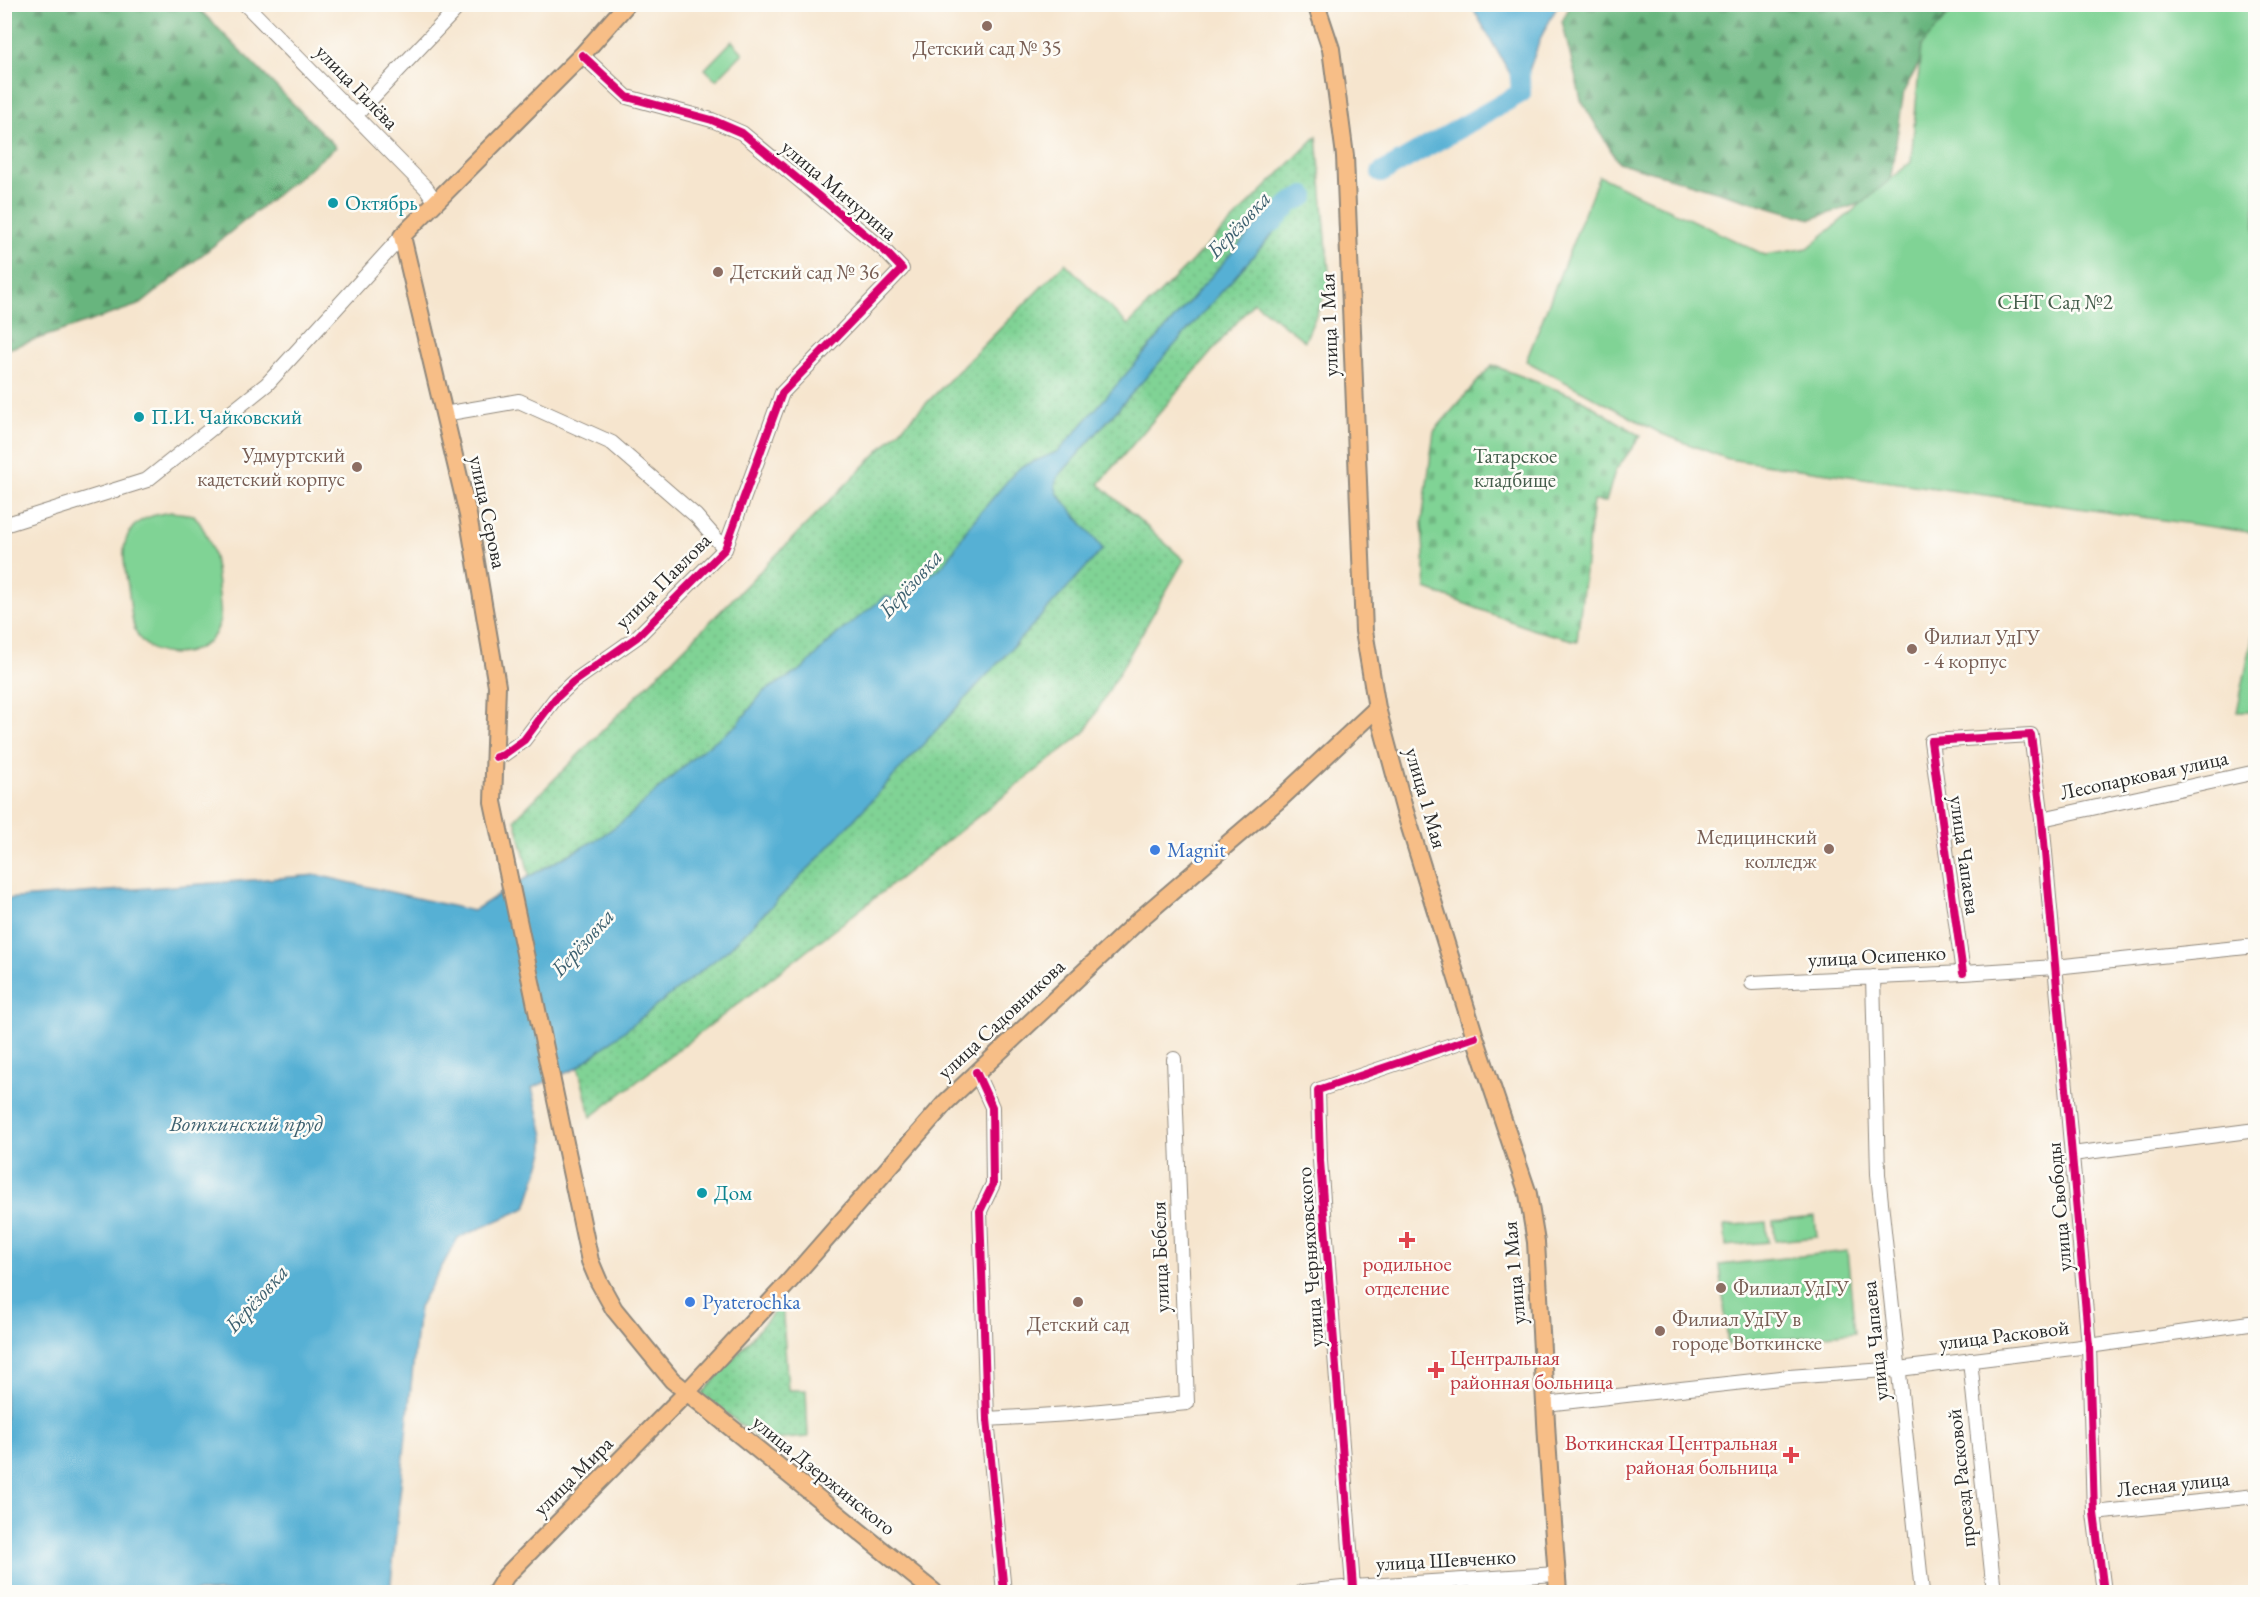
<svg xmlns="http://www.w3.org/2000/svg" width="2260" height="1597" font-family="'EB Garamond',serif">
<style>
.forest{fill:url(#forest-firs);stroke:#4a7054;stroke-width:1.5}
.cemetery{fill:url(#cemetery-stones);stroke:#567f60;stroke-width:1.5}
.park{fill:url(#park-dots);stroke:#567f60;stroke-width:1.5}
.garden{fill:#80d395;stroke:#567f60;stroke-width:1.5}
.water{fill:#57b0d4;stroke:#416e80;stroke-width:1.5}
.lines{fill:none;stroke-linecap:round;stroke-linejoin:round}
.river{stroke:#57b0d4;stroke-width:20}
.minor-casing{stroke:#90887c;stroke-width:16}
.major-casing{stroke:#90887c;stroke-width:20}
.minor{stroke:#fff;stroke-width:14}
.major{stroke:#f7be87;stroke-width:16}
.cycleway-casing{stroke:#fdfcf7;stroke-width:11}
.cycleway{stroke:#d6006c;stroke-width:8}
.education-dot{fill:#8d6e63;stroke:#fdfcf7;stroke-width:2}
.culture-dot{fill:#0f9aa8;stroke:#fdfcf7;stroke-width:2}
.shop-dot{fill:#3f7fe0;stroke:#fdfcf7;stroke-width:2}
.health-dot{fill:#e0444e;stroke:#fdfcf7;stroke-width:2}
.labels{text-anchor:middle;stroke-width:5;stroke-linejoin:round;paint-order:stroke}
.education-label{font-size:21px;fill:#785e54;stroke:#fdfcf7;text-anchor:start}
.street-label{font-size:21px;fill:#2b2b2b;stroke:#fdfcf7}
.culture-label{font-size:21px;fill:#0d838f;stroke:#fdfcf7;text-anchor:start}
.park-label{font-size:21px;fill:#445d4b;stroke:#fdfcf7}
.shop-label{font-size:21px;fill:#366cbe;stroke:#fdfcf7;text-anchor:start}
.health-label{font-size:21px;fill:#be3a42;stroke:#fdfcf7}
.water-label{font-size:22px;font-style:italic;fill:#3d606f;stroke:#fdfcf7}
</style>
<defs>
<pattern id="forest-firs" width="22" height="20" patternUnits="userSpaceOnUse" patternTransform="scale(1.5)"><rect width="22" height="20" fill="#68b57e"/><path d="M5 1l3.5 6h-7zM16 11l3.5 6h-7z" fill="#569367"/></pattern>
<pattern id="cemetery-stones" width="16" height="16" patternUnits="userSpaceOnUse" patternTransform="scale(1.5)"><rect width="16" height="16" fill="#80d395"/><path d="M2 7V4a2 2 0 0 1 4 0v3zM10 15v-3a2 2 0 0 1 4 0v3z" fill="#6fb581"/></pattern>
<pattern id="park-dots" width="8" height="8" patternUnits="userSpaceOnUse" patternTransform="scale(1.5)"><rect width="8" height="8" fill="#80d395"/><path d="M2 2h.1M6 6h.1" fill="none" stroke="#6fb581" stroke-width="1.8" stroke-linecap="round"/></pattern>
</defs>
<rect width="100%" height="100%" fill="#fdfcf7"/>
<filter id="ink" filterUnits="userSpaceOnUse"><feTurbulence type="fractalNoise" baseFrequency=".0167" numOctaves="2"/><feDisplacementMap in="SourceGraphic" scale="12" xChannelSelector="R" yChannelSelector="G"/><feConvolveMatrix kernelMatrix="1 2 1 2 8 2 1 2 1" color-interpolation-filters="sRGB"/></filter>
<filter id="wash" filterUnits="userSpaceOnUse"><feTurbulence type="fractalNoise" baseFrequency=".008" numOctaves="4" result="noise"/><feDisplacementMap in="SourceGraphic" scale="24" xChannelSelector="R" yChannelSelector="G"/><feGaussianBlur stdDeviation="1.35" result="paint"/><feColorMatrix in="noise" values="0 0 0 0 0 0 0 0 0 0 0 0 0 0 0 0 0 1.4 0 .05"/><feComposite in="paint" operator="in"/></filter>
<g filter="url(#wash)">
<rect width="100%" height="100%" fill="#f6e5ce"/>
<!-- forest -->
<path class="forest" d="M5 4 195 5 336 147 141 304 5 350Z
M1571 4 1951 5 1904 91 1888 195 1811 219 1618 162 1581 100 1562 21Z"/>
<!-- cemetery -->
<path class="cemetery" d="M1492 365 1579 398 1641 436 1615 471 1606 502 1593 501 1577 641 1534 630 1426 589 1422 522 1434 431Z"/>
<!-- park -->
<path class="park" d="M1317 136 1330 283 1305 341 1254 302 1099 484 1184 560 1085 732 848 919 591 1117 515 819 1065 263 1128 325Z
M782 1303 788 1390H806L808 1437 761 1441 702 1394Z"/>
<!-- garden -->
<path class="garden" d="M1957 5H2255V533L1728 459 1662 434 1526 361 1599 176 1765 255 1808 248 1911 162 1921 46Z
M732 41 743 53 716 80 705 69Z
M172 512 194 515C217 544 216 570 220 606 222 621 217 637 204 645 183 658 149 659 136 632 131 622 130 599 128 587 125 568 119 547 131 530 139 517 158 514 172 512Z
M2255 625V712H2237Z
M1815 1217 1817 1237 1775 1241 1773 1221Z
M1766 1222 1768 1242 1726 1246 1724 1226Z
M1847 1251 1855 1332 1728 1345 1720 1265Z"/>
<!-- water -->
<path class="water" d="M1471 5H1558L1541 37 1521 93Z
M1284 197 1291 203 1293 211 1058 477 1055 484 1057 493 1103 549 813 864 729 949 577 1068 532 1088 544 1135V1152L526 1208 458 1238 419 1307 390 1592H5V899L317 875 473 911 517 883 599 838 627 818 698 753 737 725 763 692 802 669 836 635 886 596 897 601 907 600 913 596 921 581 939 569 949 558 969 526 1014 473 1021 467 1059 451 1256 225Z"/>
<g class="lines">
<!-- river -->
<path class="river" d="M1381 173 1521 93 1519 67
M1273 222 1291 203 1305 196"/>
</g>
</g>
<g filter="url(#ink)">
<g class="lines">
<!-- minor casing -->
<g class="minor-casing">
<path id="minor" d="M245 4 426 188 435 201
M356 115 461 4
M444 414 519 401 612 443 696 516 725 549
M4 525 147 480 267 384 402 236
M496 757 503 755 524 740 555 699 573 682 637 637 725 549 782 393 902 269 884 250 742 133 712 120 627 97 582 55
M2042 819 2256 772
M1963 973 1931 741 2031 735 2042 819 2089 1346 2094 1513 2104 1592
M1873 977 1878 1174 1922 1592
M1752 983 1963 973 2055 967 2256 946
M976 1072 992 1107 993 1184 980 1211 987 1419 1004 1592
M2072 1154 2256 1130
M1970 1360 1994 1592
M1545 1404 1789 1377 1899 1369 2089 1346 2256 1322
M987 1419 1069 1414 1187 1403 1174 1059
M2094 1513 2256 1496
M1353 1587 1320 1161 1318 1090 1475 1037
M1302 1592 1353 1587 1557 1574"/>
</g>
<!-- major casing -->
<g class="major-casing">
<path id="major" d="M627 4 582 55 402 236 468 515 497 686 493 802 590 1261 599 1282 614 1309 672 1380 934 1592
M1316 4 1331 49 1345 156 1364 631 1377 708 1404 808 1475 1037 1528 1194 1536 1242 1547 1440 1558 1592
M496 1592 506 1576 686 1393 787 1284 946 1102 1140 919 1281 798 1377 708"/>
</g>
<!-- minor -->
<use href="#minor" class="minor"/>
<!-- major -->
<use href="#major" class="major"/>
<!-- cycleway casing -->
<g class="cycleway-casing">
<path id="cycleway" d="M496 757 503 755 524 740 555 699 573 682 637 637 725 549 782 393 902 269 884 250 742 133 712 120 627 97 582 55
M1963 973 1931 741 2031 735 2042 819 2089 1346 2094 1513 2104 1592
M976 1072 992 1107 993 1184 980 1211 987 1419 1004 1592
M1353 1587 1320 1161 1318 1090 1475 1037"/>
</g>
<!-- cycleway -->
<use href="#cycleway" class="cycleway"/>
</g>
</g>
<!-- markers -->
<g class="education-dot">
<circle cx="987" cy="26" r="6"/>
<circle cx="718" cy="272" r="6"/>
<circle cx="357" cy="467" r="6"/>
<circle cx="1912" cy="649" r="6"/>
<circle cx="1829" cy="849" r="6"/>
<circle cx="1721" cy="1288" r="6"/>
<circle cx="1078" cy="1302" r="6"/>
<circle cx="1660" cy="1331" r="6"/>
</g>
<g class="culture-dot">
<circle cx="333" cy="203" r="6"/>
<circle cx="139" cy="417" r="6"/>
<circle cx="702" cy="1193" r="6"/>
</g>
<g class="shop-dot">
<circle cx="1155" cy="850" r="6"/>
<circle cx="690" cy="1302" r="6"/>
</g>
<g class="health-dot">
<path d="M1404 1231h6v6h6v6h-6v6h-6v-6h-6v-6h6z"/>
<path d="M1433 1361h6v6h6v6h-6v6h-6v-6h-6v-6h6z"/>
<path d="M1788 1446h6v6h6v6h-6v6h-6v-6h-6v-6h6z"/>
</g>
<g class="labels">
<!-- education labels -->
<g class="education-label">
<text x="987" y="55" text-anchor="middle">Детский сад № 35</text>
<text x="730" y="279">Детский сад № 36</text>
<text x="345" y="462" text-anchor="end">Удмуртский<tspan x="345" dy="24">кадетский корпус</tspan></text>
<text x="1924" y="644">Филиал УдГУ<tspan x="1924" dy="24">- 4 корпус</tspan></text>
<text x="1817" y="844" text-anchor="end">Медицинский<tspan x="1817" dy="24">колледж</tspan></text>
<text x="1733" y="1295">Филиал УдГУ</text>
<text x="1672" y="1326">Филиал УдГУ в<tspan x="1672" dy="24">городе Воткинске</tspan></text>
<text x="1078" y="1331" text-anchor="middle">Детский сад</text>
</g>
<!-- street labels -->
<g class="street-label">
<text transform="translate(357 87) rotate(46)" y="7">улица Гилёва</text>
<text transform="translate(839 190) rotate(40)" y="7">улица Мичурина</text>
<text transform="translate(1329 325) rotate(-92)" y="7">улица 1 Мая</text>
<text transform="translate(488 512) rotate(78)" y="7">улица Серова</text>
<text transform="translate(663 581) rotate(-45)" y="7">улица Павлова</text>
<text transform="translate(2144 775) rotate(-12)" y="7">Лесопарковая улица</text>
<text transform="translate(1426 798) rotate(74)" y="7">улица 1 Мая</text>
<text transform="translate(1965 855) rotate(82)" y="7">улица Чапаева</text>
<text transform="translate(1877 956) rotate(-3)" y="7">улица Осипенко</text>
<text transform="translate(1001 1019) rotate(-43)" y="7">улица Садовникова</text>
<text transform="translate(2059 1207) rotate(-95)" y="7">улица Свободы</text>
<text transform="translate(1160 1257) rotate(-92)" y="7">улица Бебеля</text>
<text transform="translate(1310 1257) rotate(-94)" y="7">улица Черняховского</text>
<text transform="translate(1514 1273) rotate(-95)" y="7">улица 1 Мая</text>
<text transform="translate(2004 1335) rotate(-7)" y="7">улица Расковой</text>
<text transform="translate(1875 1341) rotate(-96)" y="7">улица Чапаева</text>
<text transform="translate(824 1475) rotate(39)" y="7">улица Дзержинского</text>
<text transform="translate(573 1476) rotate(-45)" y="7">улица Мира</text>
<text transform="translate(1961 1478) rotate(-96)" y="7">проезд Расковой</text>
<text transform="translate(2173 1484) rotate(-6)" y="7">Лесная улица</text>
<text transform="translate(1446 1560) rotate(-3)" y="7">улица Шевченко</text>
</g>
<!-- culture labels -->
<g class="culture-label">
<text x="345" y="210">Октябрь</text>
<text x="151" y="424">П.И. Чайковский</text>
<text x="714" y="1200">Дом</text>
</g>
<!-- park labels -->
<g class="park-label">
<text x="2055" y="309">СНТ Сад №2</text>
<text x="1515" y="463">Татарское<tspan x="1515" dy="24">кладбище</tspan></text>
</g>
<!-- shop labels -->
<g class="shop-label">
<text x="1167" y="857">Magnit</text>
<text x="702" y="1309">Pyaterochka</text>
</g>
<!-- health labels -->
<g class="health-label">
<text x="1407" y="1271">родильное<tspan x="1407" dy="24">отделение</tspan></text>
<text x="1450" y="1365" text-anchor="start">Центральная<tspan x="1450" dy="24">районная больница</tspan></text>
<text x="1778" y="1450" text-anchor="end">Воткинская Центральная<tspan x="1778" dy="24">районая больница</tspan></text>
</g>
<!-- water labels -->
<g class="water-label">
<text transform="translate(1238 224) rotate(-47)" y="8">Берёзовка</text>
<text transform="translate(910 583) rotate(-48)" y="8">Берёзовка</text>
<text transform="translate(582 942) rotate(-48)" y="8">Берёзовка</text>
<text x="246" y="1131">Воткинский пруд</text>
<text transform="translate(256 1298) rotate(-48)" y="8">Берёзовка</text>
</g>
</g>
<!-- margin -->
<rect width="2260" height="1597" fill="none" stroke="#fdfcf7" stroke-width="24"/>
</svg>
